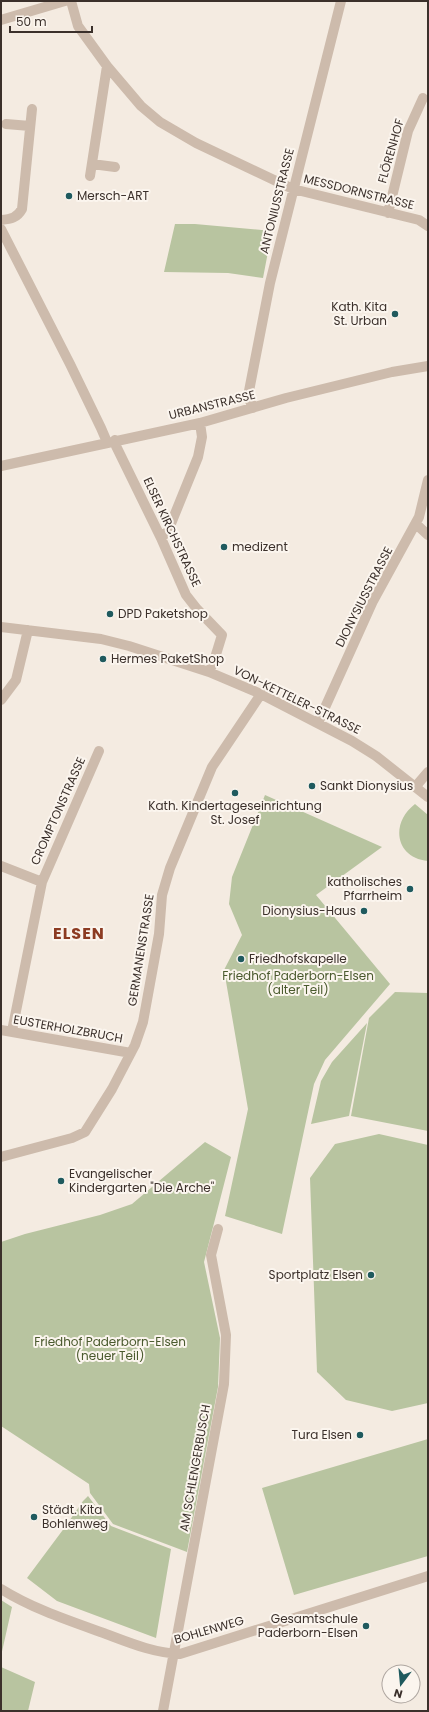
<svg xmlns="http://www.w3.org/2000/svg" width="429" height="1712" font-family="Poppins,sans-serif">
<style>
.green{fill:#b8c4a0}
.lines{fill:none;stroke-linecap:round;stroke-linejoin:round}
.minor{stroke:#cdbbac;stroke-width:10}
.poi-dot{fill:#1f5a5e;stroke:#fbf5ee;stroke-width:1.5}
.labels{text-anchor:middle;stroke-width:4;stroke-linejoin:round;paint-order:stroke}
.street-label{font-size:12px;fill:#3b302b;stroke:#fbf5ee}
.poi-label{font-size:12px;fill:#3b302b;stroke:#fbf5ee;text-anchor:start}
.park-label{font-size:12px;fill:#4a5a2e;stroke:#fbf5ee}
.district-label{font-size:16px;font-weight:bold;letter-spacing:1px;fill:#8c3b22;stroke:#fbf5ee}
</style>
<rect width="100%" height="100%" fill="#f4ebe1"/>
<!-- green -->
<path class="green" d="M175 224H195L272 231 263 278 228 273 164 272Z
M265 795 382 847 316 895 390 984 325 1060 314 1084 282 1234 225 1216 248 1109 224 970 242 935 229 904 232 877Z
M415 804 428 815V861C395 858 390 823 415 804Z
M395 992 428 993V1131L351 1116 369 1018Z
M367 1023 349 1116 311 1124 321 1081 332 1062Z
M379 1134 428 1145V1403L392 1411 346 1400 317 1372 310 1178 335 1144Z
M205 1142 231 1157 204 1262 220 1338 218 1387 187 1552 113 1524 90 1493 89 1484 1 1426V1242L25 1234 100 1215 132 1204Z
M428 1439V1556L294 1595 262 1488Z
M88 1496 111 1526 171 1549 156 1638 57 1601 27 1578 65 1527 83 1501Z
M1 1600 12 1607 1 1656Z
M1 1667 35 1682 28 1711H1Z"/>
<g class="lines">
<!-- minor -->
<path class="minor" d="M71 1 78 26 107 66 141 106 160 122 196 143 293 189 419 220 428 226
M1 20 65 1
M6 124 30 126
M92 164 115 167
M90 176 107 66
M388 213 408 131 423 98
M1 220C11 219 17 218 22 209L32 109
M1 229 70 364 101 428 107 442
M253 408 250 401 249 391 270 283 341 1
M115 440 116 446 161 538 186 595 197 609 222 635 214 661 209 672
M1 466 200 423 286 398 392 372 428 366
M416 524 428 535
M161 538 168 531 198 457 202 437 200 423
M1 627 101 639 129 646 209 672 261 694 352 741 376 756 428 797
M1 700 16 680 28 630
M318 723 373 601 419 517 428 480
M416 786 428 772
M1 866 42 882
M1 1030 131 1053
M12 1031 42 882 99 751
M1 1157 72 1138 85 1132 112 1089 135 1045 143 1022 159 934 162 895 170 868 212 767 261 694
M1 1589C33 1609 70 1621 106 1634 130 1643 154 1653 180 1654L428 1576
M163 1711 224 1384 226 1335 211 1255 218 1229"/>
</g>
<!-- markers -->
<g class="poi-dot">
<circle cx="69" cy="196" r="4"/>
<circle cx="395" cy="314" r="4"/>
<circle cx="224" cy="547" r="4"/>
<circle cx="110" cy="614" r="4"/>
<circle cx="103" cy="659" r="4"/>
<circle cx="312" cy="786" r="4"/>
<circle cx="235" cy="793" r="4"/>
<circle cx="410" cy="889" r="4"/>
<circle cx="364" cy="911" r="4"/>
<circle cx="241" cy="959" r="4"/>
<circle cx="61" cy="1181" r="4"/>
<circle cx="371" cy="1275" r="4"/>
<circle cx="360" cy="1435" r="4"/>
<circle cx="34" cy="1517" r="4"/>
<circle cx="366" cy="1626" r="4"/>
</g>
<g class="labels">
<!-- street labels -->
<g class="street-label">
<text transform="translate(391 151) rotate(-74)" y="4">FLÖRENHOF</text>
<text transform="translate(359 192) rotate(14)" y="4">MESSDORNSTRASSE</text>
<text transform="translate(277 201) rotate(-76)" y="4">ANTONIUSSTRASSE</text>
<text transform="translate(212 405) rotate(-14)" y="4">URBANSTRASSE</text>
<text transform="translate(172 532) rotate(65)" y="4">ELSER KIRCHSTRASSE</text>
<text transform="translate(364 597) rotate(-63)" y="4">DIONYSIUSSTRASSE</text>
<text transform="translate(297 700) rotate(26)" y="4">VON-KETTELER-STRASSE</text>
<text transform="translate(58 811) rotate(-66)" y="4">CROMPTONSTRASSE</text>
<text transform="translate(141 950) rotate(-81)" y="4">GERMANENSTRASSE</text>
<text transform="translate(68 1029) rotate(10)" y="4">EUSTERHOLZBRUCH</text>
<text transform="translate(195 1468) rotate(-80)" y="4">AM SCHLENGERBUSCH</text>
<text transform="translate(209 1630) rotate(-16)" y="4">BOHLENWEG</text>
</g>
<!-- poi labels -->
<g class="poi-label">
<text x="77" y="200">Mersch-ART</text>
<text x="387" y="311" text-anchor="end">Kath. Kita<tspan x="387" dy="14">St. Urban</tspan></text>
<text x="232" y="551">medizent</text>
<text x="118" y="618">DPD Paketshop</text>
<text x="111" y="663">Hermes PaketShop</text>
<text x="320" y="790">Sankt Dionysius</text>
<text x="235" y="810" text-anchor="middle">Kath. Kindertageseinrichtung<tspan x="235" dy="14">St. Josef</tspan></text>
<text x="402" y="886" text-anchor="end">katholisches<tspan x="402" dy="14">Pfarrheim</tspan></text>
<text x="356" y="915" text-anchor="end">Dionysius-Haus</text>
<text x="249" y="963">Friedhofskapelle</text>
<text x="69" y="1178">Evangelischer<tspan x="69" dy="14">Kindergarten "Die Arche"</tspan></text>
<text x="363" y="1279" text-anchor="end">Sportplatz Elsen</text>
<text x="352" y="1439" text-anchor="end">Tura Elsen</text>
<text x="42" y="1514">Städt. Kita<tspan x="42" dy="14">Bohlenweg</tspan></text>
<text x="358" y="1623" text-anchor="end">Gesamtschule<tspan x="358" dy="14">Paderborn-Elsen</tspan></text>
</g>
<!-- park labels -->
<g class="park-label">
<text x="298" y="980">Friedhof Paderborn-Elsen<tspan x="298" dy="14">(alter Teil)</tspan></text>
<text x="110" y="1346">Friedhof Paderborn-Elsen<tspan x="110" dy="14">(neuer Teil)</tspan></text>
</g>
<!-- district labels -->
<g class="district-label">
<text x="79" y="939">ELSEN</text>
</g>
</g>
<!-- border -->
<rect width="429" height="1712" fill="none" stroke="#3b302b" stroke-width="4"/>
<!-- north arrow -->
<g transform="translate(401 1684) rotate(196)"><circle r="19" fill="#fbf5ee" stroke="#aea6a0"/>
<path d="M0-3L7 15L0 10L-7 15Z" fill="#1f5a5e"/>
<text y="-6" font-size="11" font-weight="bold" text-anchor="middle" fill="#3b302b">N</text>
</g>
<!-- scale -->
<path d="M10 26v6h82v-6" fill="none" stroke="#3b302b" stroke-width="2"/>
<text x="16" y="26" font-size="12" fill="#3b302b" stroke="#fbf5ee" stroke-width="3" paint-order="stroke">50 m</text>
</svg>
